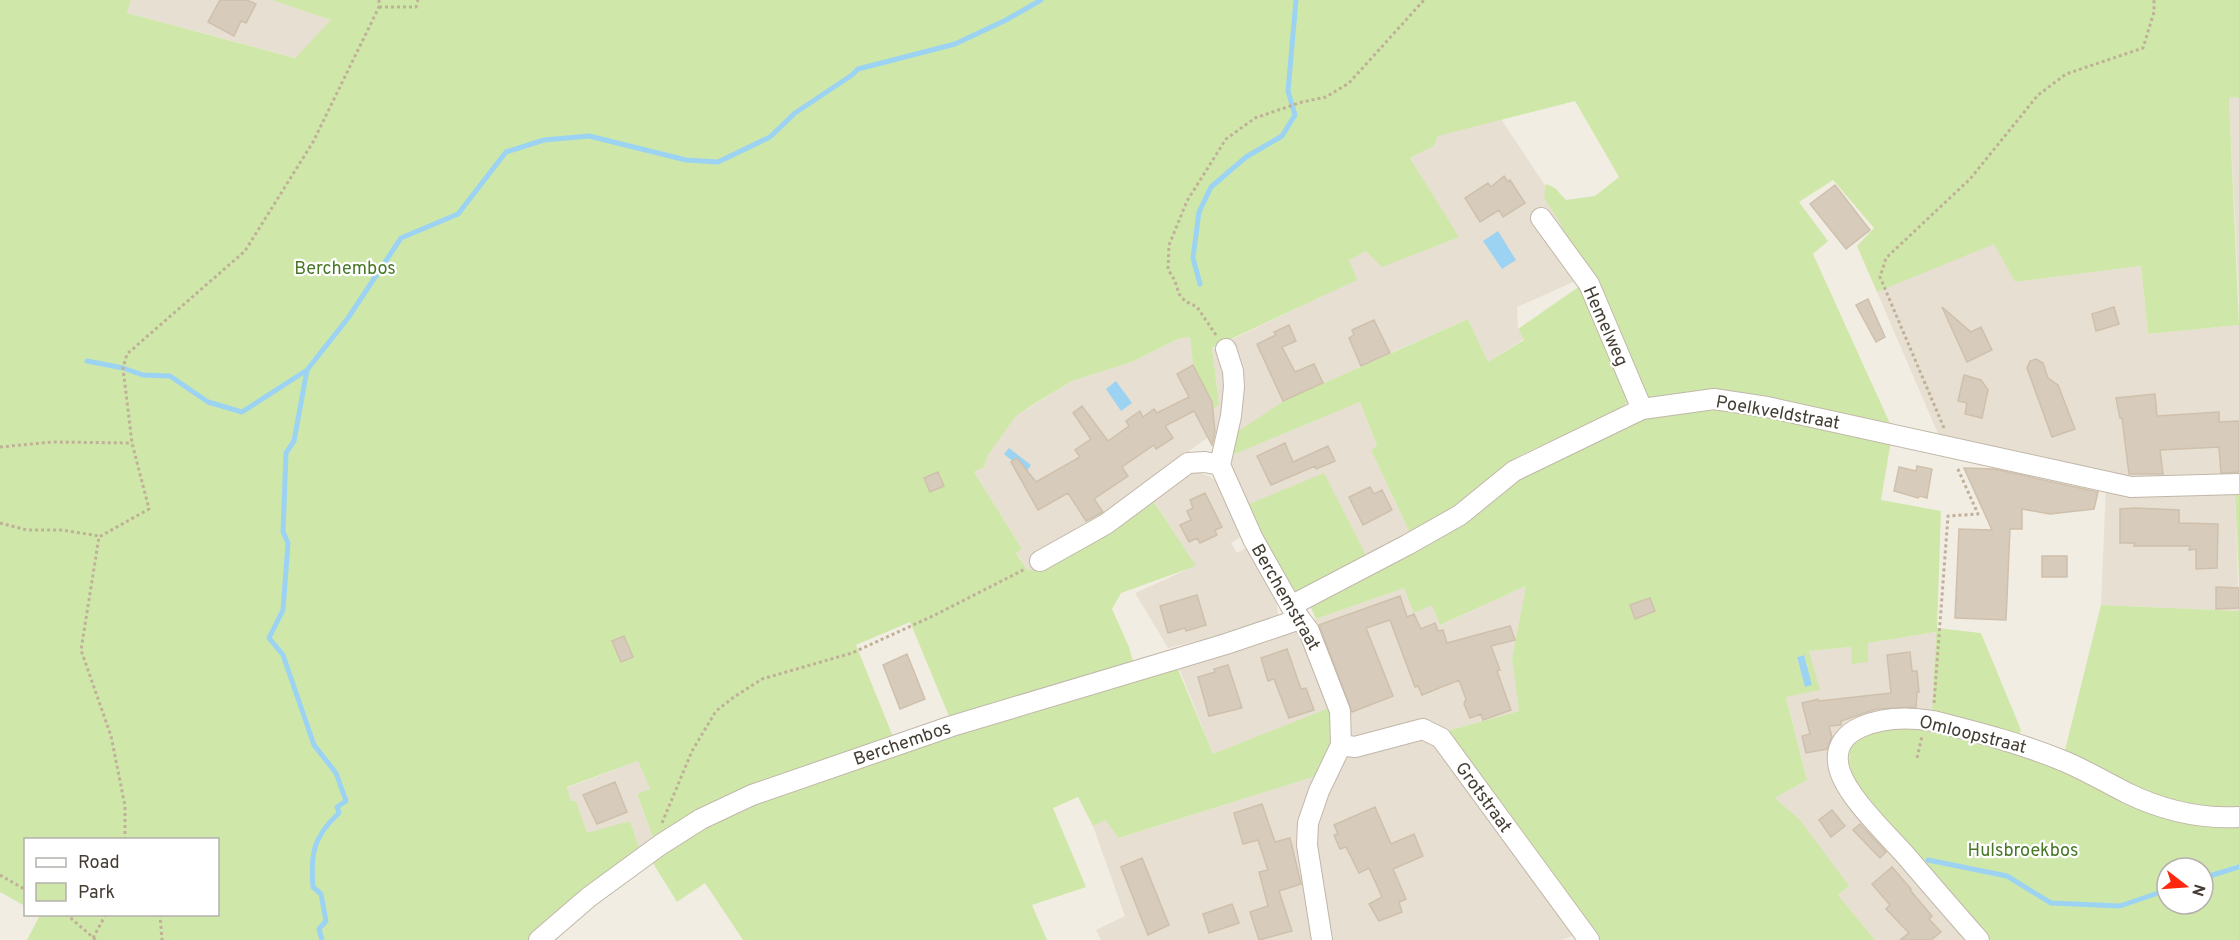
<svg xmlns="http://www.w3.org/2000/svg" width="2239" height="940" font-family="Overpass,sans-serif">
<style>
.residential{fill:#e7dfd1}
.green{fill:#cfe8aa;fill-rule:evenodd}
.water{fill:#9dd3f2}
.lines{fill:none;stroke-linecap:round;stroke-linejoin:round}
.stream{stroke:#9dd3f2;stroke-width:5}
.building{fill:#d7cbbc;stroke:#cfc0ac;stroke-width:1.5}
.minor-casing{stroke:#c1b7a9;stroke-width:22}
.path{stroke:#c0b097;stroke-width:3;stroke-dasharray:3 3;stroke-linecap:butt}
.minor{stroke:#fff;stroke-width:20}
.labels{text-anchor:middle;stroke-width:4.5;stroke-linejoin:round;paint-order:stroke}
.park-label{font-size:18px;fill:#487725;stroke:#fff}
.street-label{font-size:18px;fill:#443d33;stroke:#fff}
</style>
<rect width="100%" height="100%" fill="#f2ede3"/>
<!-- residential -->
<path class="residential" d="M131 0H272L332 20 296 58 127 13Z
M2229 97 2239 98V300Z
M1493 107 1612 286 1580 279 1517 307 1518 329 1524 339 1488 362 1468 319 1361 366 1237 432 1221 428 1110 508 1112 512 1076 547 1028 571 1016 552 1022 549 974 472 984 467 988 455 1016 416 1072 381 1132 362 1178 339 1190 337 1193 365 1219 403 1212 349 1356 280 1349 260 1366 250 1458 237 1410 158 1434 146 1438 136Z
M1994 243 2015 282 2141 266 2148 334 2239 325V493H2235L2239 611 2101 605 2106 484 1939 436 1877 292Z
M1360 402 1377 447 1371 450 1410 533 1367 557 1242 507 1230 456Z
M1193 471 1209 476 1217 482 1242 536 1231 543 1237 553 1248 547 1276 599 1278 615 1275 620 1263 625 1168 648 1135 593 1195 566 1151 497Z
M1526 586 1512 658 1519 711 1447 731 1577 934 1562 940H1101L1096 930 1125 916 1093 826 1105 819 1120 838 1315 776 1323 711 1213 754 1179 668 1290 633 1316 619 1404 588 1415 613 1432 604 1441 625Z
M1936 632 1933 710 1916 713 1873 716 1832 763 1971 940H1875L1838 895 1849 886 1775 798 1807 780 1786 696 1809 651 1851 647 1853 664 1868 643Z
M638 761 650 789 637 795 654 840 639 847 630 821 587 834 576 801H571L567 788Z"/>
<!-- green -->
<path class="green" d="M0 0H131L127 13 295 58 331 20 272 0H2239V98L2229 97 2239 325 2148 334 2141 266 2015 282 1994 244 1877 292 1857 246 1874 228 1833 180 1799 202 1828 241 1813 254 1892 428 1645 400 1559 221 1544 198 1546 184 1555 188 1566 200 1595 196 1619 177 1575 101 1438 136 1434 146 1410 158 1459 237 1382 267 1366 251 1349 260 1357 280 1212 348 1219 404 1212 410 1210 399 1193 365 1190 337 1178 339 1132 362 1072 381 1034 404 1016 416 988 455 984 467 974 472 1022 549 1016 553 1028 571 1076 547 1150 496 1196 566 1121 593 1112 609 1129 647 1134 665 951 721 910 622 856 645 894 739 654 840 637 794 650 789 638 761 567 787 571 801H576L587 833 630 821 639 847 540 926 527 940H27L40 915 218 914V840H26L25 906 0 892Z
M1580 286 1628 395V402L1618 410 1517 457 1451 509 1410 533 1371 450 1377 446 1360 402 1230 456 1237 432 1282 402 1468 319 1488 362 1524 340 1518 329Z
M1697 410 1745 411 1891 441 1881 500 1941 511 1937 628 1981 633 2021 730 2017 741 1932 716 1936 632 1868 643V662L1852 664 1851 647 1809 651 1820 690 1786 697 1807 780 1775 798 1800 820 1849 886 1838 895 1875 940H1597L1447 731 1519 711 1512 658 1526 586 1440 625 1432 605 1414 613 1404 588 1316 619 1311 608 1314 601 1520 476 1637 420 1660 414ZM1804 655 1811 684 1805 687 1797 657Z
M1324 473 1367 557 1296 595 1288 591 1242 507Z
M2235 493H2239V580Z
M2101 605 2239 611V812L2163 801 2063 758Z
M1177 667 1213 754 1329 708 1335 736 1316 776 1119 838 1105 820 1093 826 1078 797 1053 808 1086 887 1032 905 1047 940H743L705 883 677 902 651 860 742 807 1030 711Z
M1879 728 1935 729 1977 739 2239 826V940H1984L1857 788 1849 763 1850 743C1861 740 1868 732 1879 728ZM2167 868H2203V904H2167Z"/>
<!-- water -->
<path class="water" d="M1498 231 1516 260 1502 269 1483 241Z
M1116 381 1132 403 1121 411 1106 389Z
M1009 448 1031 465 1026 472 1004 454Z
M1804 655 1812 685 1805 687 1797 657Z"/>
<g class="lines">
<!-- stream -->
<path class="stream" d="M1200 284 1193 258 1199 212 1211 187 1246 157 1282 136 1295 115 1288 91 1296 0
M87 361 123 368 143 375 170 376 208 402 242 412 307 370 348 318 401 238 458 214 506 152 544 140 589 136 686 160 718 162 770 137 795 113 852 75 858 69 955 44 1006 20 1041 0
M307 370 294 441 286 453 283 532 288 543 283 610 269 638 283 655 314 745 336 773 346 801 337 807 339 813C314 836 310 853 313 887L321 894 326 921 319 929 322 940
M1928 860 2007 876 2051 903 2120 906 2167 890
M2203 878 2239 867"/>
</g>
<!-- building -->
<path class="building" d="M220 0H247L256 4 246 23 241 21 234 36 208 22Z
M1504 176 1508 182 1510 180 1525 203 1503 217 1499 210 1480 222 1465 198 1488 183 1491 187Z
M1835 185 1870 230 1846 249 1810 204Z
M1868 299 1885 337 1876 342 1856 305Z
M1942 307 1971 332 1981 327 1992 350 1967 362Z
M2114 307 2119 324 2096 331 2092 314Z
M1374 320 1390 353 1361 366 1349 338 1354 335 1352 330Z
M1289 325 1296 341 1282 347 1295 372 1314 364 1323 383 1283 401 1257 344 1276 335 1274 332Z
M2036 359 2043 363 2048 378 2058 385 2075 429 2052 437 2027 368 2030 361Z
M1193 365 1212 402 1215 432 1212 445 1194 411 1165 426 1173 438 1156 449 1154 445 1122 467 1128 476 1094 499 1103 512 1099 514 1086 521 1068 493 1038 510 1011 462 1017 458 1036 482 1080 457 1075 450 1091 439 1073 413 1082 406 1108 441 1129 426 1126 421 1140 411 1143 417 1154 409 1157 413 1189 397 1177 374Z
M1964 375 1981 380 1988 390 1982 418 1965 414 1967 403 1958 401Z
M2155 394 2157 416 2219 412V422L2239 421V472L2221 473 2219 447 2160 450 2163 474H2129L2122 418H2120L2116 398Z
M1285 443 1293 462 1328 446 1335 461 1316 469 1315 466 1271 485 1257 456Z
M1917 466 1932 469 1927 498 1920 496 1918 498 1894 491 1899 467 1916 471Z
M1964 468 1994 469 2098 492 2094 509 2050 514 2022 509V529H2010L2006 620 1955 618 1959 529 1992 530Z
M938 472 944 486 930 492 924 478Z
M1370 487 1374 494 1382 490 1392 510 1363 525 1349 497Z
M1205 493 1222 527 1215 530 1217 535 1200 543 1197 538 1189 542 1180 525 1191 520 1187 511 1193 508 1190 500Z
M2135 508 2179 510V523L2218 524 2217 568 2196 569V549L2189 550 2190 546H2134L2135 543H2120V509Z
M2042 556H2067V577H2042Z
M2216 587 2239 588V608L2216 609Z
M1197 595 1206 625 1186 631 1185 628 1168 633 1160 606Z
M1400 596 1407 617 1414 614 1421 629 1435 623 1438 631 1443 630 1447 643 1510 626 1515 640 1491 646 1500 670 1497 671 1511 710 1483 720 1481 714 1470 718 1464 704 1466 699 1459 680 1422 695 1418 686 1415 687 1390 620 1366 628 1393 696 1352 712 1319 625Z
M1650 598 1655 611 1635 619 1630 605Z
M624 636 633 657 621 662 612 641Z
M1287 649 1301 689 1306 688 1314 710 1289 718 1274 679 1268 681 1261 658Z
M1910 652 1912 671H1917L1919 692H1917L1916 707 1876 709 1841 721V725L1829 726 1832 737 1827 749 1806 753 1802 736 1810 734 1802 703 1818 699 1819 701 1891 693 1887 655Z
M907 654 925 699 900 709 883 665Z
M1228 665 1242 708 1209 716 1198 677 1215 672 1214 669Z
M615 782 627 812 597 824 583 795Z
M1262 804 1275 842 1290 838 1301 884 1279 891 1292 931 1259 940 1250 912 1268 906 1259 872 1268 870 1258 840 1243 844 1234 813Z
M1375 807 1391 844 1414 834 1423 856 1393 869 1406 899 1399 902 1402 912 1379 921 1369 904 1382 897 1369 868 1359 873 1346 847 1340 849 1334 835 1338 834 1334 825Z
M1832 810 1845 826 1831 837 1819 820Z
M1860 824 1886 852 1880 858 1853 830Z
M1142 858 1169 925 1148 935 1121 867Z
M1892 867 1911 889 1910 890 1932 916 1929 919 1941 932 1931 940H1900L1909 933 1886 909 1890 905 1872 884Z
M1232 904 1239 923 1209 933 1203 914Z"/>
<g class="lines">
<!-- minor casing -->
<g class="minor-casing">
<path id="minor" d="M1541 218 1589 284 1642 409
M1226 349 1233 371 1234 387 1231 416 1220 465 1253 539 1292 608 1309 631 1340 711 1341 745 1319 791 1308 823 1307 845 1322 940
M1040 561 1106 524 1188 463 1205 462 1220 465
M1292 608 1300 601 1407 545 1460 515 1514 471 1642 409 1714 399 1767 407 2131 487 2239 484
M1341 745 1355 747 1423 729 1441 738 1589 940
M539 940 589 897 660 845 701 819 752 795 952 726 1226 644 1300 619
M1979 940C1955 913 1931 885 1907 857 1888 835 1840 791 1838 762 1836 745 1847 733 1861 727 1884 717 1909 717 1933 721 1976 732 2020 743 2061 760 2084 769 2105 782 2127 793 2162 810 2201 819 2239 817"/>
</g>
<!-- path -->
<path class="path" d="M379 7H416L418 0
M1216 335 1197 307 1185 301 1179 294 1175 281 1168 269 1169 245 1187 201 1226 139 1255 118 1302 102 1326 97 1349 83 1424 0
M1944 428 1880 277 1886 258 1970 179 2038 95 2066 74 2143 48 2154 12V0
M0 447 52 442 132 443
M0 523 27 530H62L99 536
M1934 703 1948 516 1978 514 1957 467
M1917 758 1922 736
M662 823 692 751 716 711 734 697 762 679 852 653 935 615 1025 569
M125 840V806L111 736 81 650 99 537 149 509 132 443 123 368 127 354 245 251 313 142 379 7V0
M0 875 26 890
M66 914 96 940
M160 914 162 940
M93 938 106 914"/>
<!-- minor -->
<use href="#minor" class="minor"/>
</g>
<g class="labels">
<!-- park labels -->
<g class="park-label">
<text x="345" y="274">Berchembos</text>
<text x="2023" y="856">Hulsbroekbos</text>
</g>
<!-- street labels -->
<g class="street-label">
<text transform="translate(1606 326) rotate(66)" y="6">Hemelweg</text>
<text transform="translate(1778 412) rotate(10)" y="6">Poelkveldstraat</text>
<text transform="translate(1286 597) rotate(60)" y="6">Berchemstraat</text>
<text transform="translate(1973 734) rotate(14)" y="6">Omloopstraat</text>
<text transform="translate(902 743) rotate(-19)" y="6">Berchembos</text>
<text transform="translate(1484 797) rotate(54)" y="6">Grotstraat</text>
</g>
</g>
<!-- legend -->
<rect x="24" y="838" width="195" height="78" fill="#ffffff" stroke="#b4b1ad" stroke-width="1.5"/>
<rect x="36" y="858" width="30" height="9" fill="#ffffff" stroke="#b4b1ad" stroke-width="1.5"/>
<text x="78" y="868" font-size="18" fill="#443d33">Road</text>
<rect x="36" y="883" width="30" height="18" fill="#cfe8aa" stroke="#b4b1ad" stroke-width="1.5"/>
<text x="78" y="898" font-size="18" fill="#443d33">Park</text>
<!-- north arrow -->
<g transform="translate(2185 886) rotate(107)"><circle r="28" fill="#ffffff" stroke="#b4b1ad" stroke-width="1.5"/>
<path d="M0-4.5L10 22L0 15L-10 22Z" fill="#ff280e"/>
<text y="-9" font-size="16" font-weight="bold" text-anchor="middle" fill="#443d33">N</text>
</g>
</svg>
